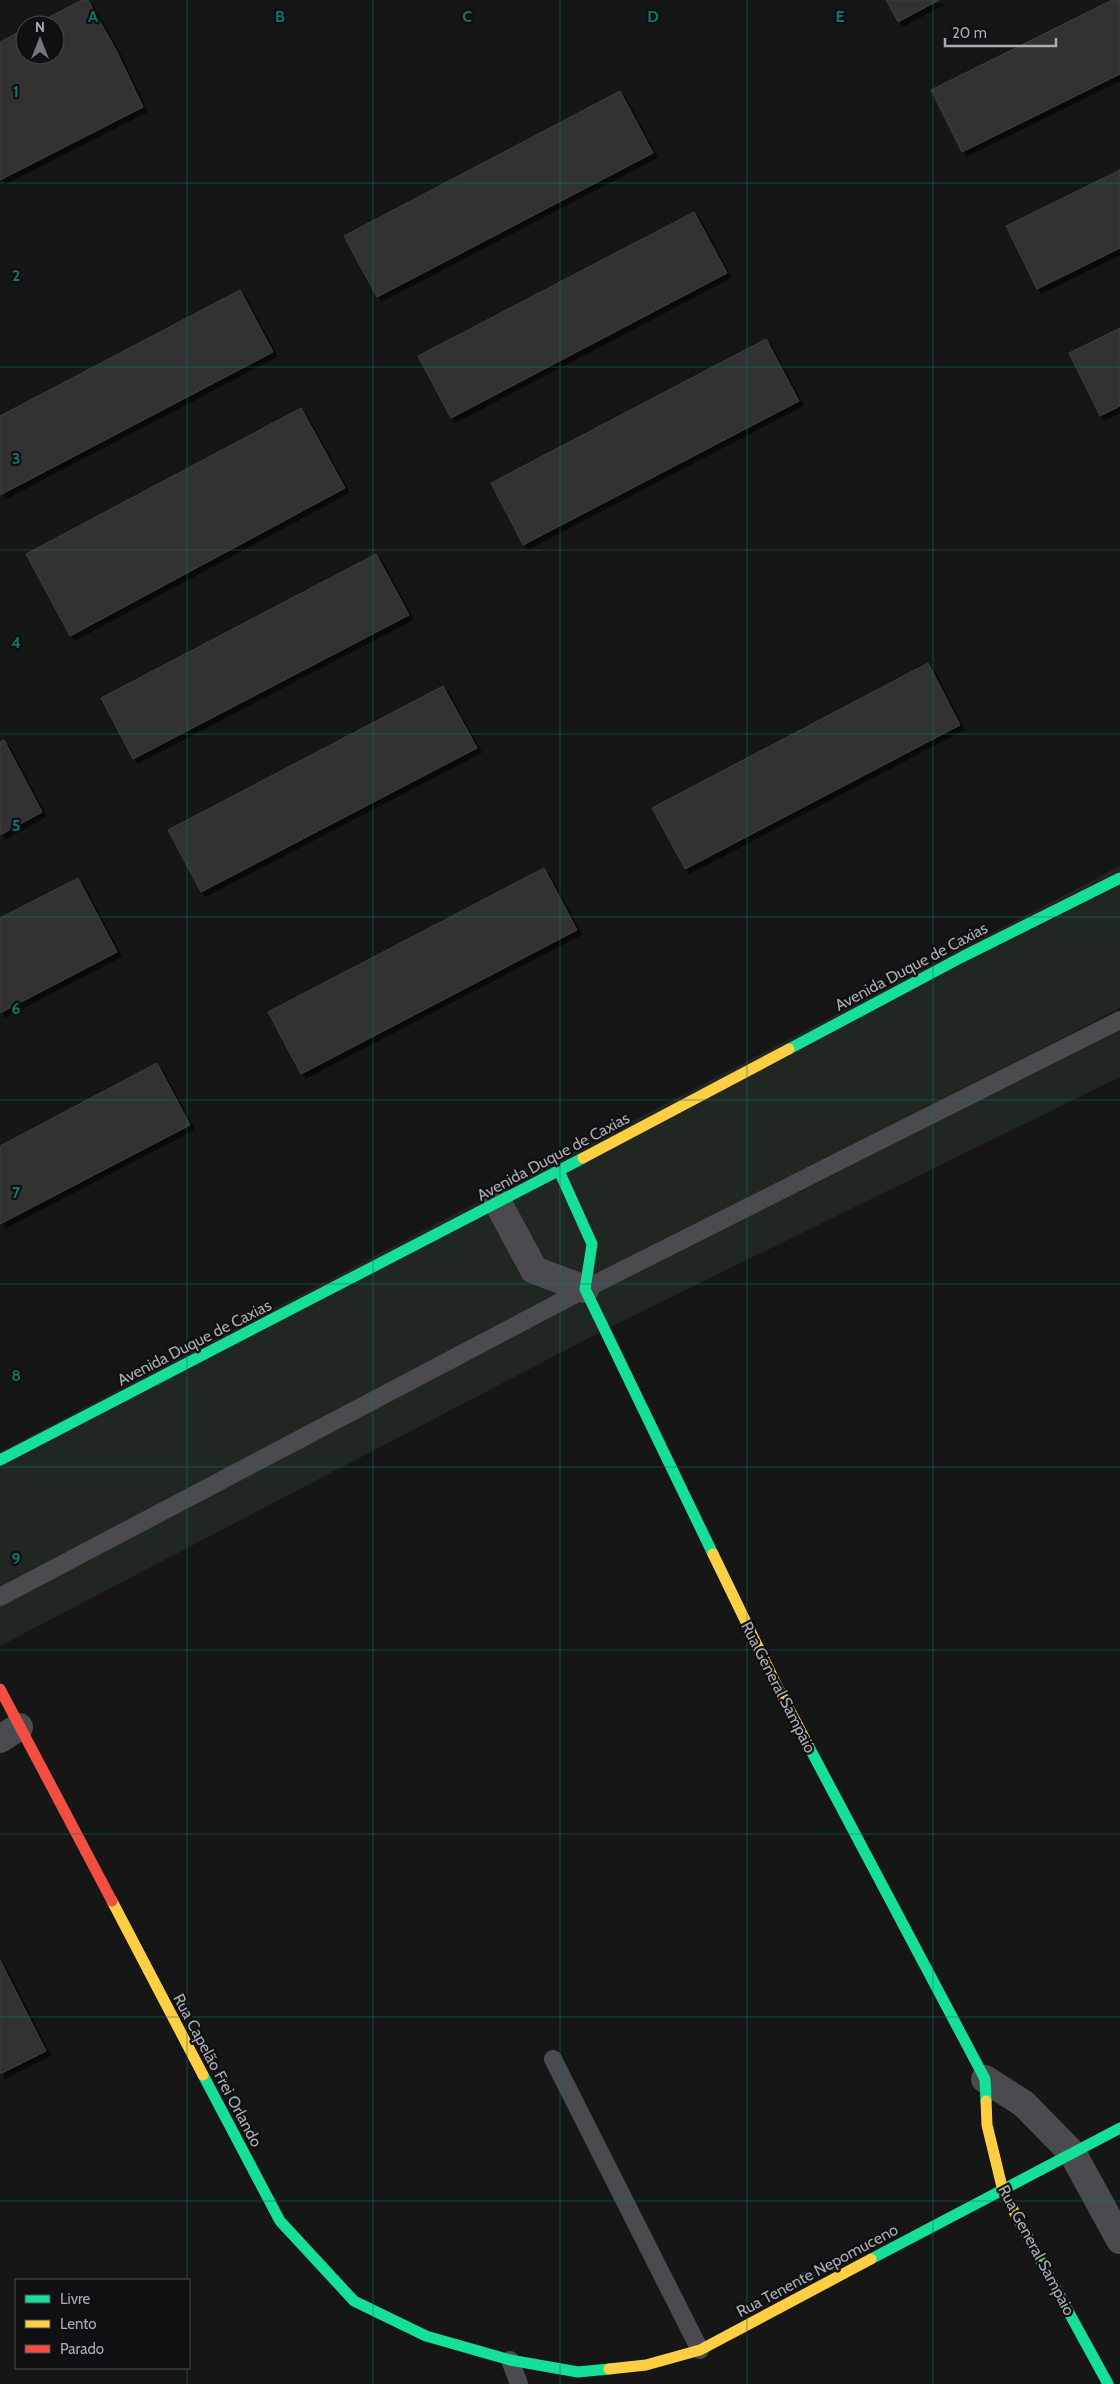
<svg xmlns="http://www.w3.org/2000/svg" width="1120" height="2384" font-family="Cabin,sans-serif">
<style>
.green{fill:#202621}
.building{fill:#303031;stroke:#3f3f42;filter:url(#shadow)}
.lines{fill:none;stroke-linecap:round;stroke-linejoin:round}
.lane{stroke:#4b4b4f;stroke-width:18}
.street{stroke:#4b4b4f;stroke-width:28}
.fast{stroke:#16e098;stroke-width:11}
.slow{stroke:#ffcf43;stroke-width:11}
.jam{stroke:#f24e42;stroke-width:11}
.grid{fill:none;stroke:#0f766e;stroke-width:1;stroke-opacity:0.55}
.labels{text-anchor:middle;stroke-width:4.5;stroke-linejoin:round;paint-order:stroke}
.street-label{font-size:16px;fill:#a9acb5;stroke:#101012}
.grid-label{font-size:16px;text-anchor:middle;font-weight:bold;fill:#0f766e;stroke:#101012;stroke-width:4.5;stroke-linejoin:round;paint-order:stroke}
</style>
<defs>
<filter id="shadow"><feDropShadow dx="4.5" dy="4.5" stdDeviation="0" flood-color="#0009"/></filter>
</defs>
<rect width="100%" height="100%" fill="#161616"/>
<!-- green -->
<path class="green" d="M1120 866V1008L611 1275 1120 1020V1077L604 1330 0 1646V1452Z"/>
<!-- building -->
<path class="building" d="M82 0H88L117 52 143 107 0 180V42L25 29V55H55V25H34Z
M886 0H939L898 22Z
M1112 0H1120V74L962 152 931 90Z
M620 91 653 153 377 297 344 236Z
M1120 170V248L1037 289 1006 226Z
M694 212 727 273 451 418 418 356Z
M240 290 273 352 0 495V416Z
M1120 328V406L1100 416 1069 353Z
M766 339 799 401 523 545 491 483Z
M301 408 345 488 70 636 26 554Z
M376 554 409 615 133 759 101 698Z
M928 663 960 725 685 869 652 808Z
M443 686 477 748 201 892 168 830Z
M4 740 42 812 0 835V742Z
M544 868 577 930 301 1074 268 1012Z
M78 878 117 952 0 1013V918Z
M157 1063 190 1125 0 1224V1146Z
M0 1960 46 2051 0 2074Z"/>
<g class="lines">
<!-- lane -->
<path class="lane" d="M0 1597 585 1289 1120 1020
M553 2059 700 2350
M510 2360 519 2384"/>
<!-- street -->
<path class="street" d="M498 1203 534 1270 585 1289
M0 1739 19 1727
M985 2079 1024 2104 1073 2154 1120 2240"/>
<!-- fast -->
<path class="fast" d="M789 1049 962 957 1120 878
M559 1171 592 1244 585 1289 713 1554
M0 1460 583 1158
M808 1745 985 2079 986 2101
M203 2075 280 2221 354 2301 426 2336 510 2360 578 2372 609 2369
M1038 2256 1108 2384
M871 2259 1120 2128"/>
<!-- slow -->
<path class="slow" d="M583 1158 789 1049
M713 1554 776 1684 808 1745
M112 1901 203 2075
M986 2101 987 2125 1003 2191 1038 2256
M609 2369 646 2365 700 2350 871 2259"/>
<!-- jam -->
<path class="jam" d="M0 1689 112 1901"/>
</g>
<!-- grid -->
<path class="grid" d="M187 0V2280M373 0V2384M560 0V2384M747 0V2384M933 0V2384M0 183H1120M0 367H1120M0 550H1120M0 734H1120M0 917H1120M0 1100H1120M0 1284H1120M0 1467H1120M0 1650H1120M0 1834H1120M0 2017H1120M0 2201H1120M187 2368V2384"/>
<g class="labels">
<!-- street labels -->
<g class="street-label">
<text transform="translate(911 966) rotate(-28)" y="6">Avenida Duque de Caxias</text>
<text transform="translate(553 1156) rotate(-28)" y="6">Avenida Duque de Caxias</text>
<text transform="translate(194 1342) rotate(-27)" y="6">Avenida Duque de Caxias</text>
<text transform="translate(779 1687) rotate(63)" y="6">Rua General Sampaio</text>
<text transform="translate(218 2070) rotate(62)" y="6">Rua Capelão Frei Orlando</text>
<text transform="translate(1037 2250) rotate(62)" y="6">Rua General Sampaio</text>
<text transform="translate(817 2270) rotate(-28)" y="6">Rua Tenente Nepomuceno</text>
</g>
</g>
<g class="grid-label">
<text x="93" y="22">A</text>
<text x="280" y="22">B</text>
<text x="467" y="22">C</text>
<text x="653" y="22">D</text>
<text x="840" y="22">E</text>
<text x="16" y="97">1</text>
<text x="16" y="281">2</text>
<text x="16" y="464">3</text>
<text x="16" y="648">4</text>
<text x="16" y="831">5</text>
<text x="16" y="1014">6</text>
<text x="16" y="1198">7</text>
<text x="16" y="1381">8</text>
<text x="16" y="1564">9</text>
</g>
<!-- legend -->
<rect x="15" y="2279" width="175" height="90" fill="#101012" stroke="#4d4e53"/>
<rect x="25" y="2295" width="25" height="8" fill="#16e098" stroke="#4d4e53"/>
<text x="60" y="2304" font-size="15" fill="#a9acb5">Livre</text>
<rect x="25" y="2320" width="25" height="8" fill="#ffcf43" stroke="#4d4e53"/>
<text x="60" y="2329" font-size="15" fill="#a9acb5">Lento</text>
<rect x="25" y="2345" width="25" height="8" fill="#f24e42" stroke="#4d4e53"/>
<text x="60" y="2354" font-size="15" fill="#a9acb5">Parado</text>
<!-- north arrow -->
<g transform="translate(40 40)"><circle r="24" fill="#101012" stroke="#4d4e53"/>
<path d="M0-4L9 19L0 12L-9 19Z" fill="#76787d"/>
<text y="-8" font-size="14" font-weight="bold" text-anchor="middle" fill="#a9acb5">N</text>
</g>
<!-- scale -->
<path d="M945 38v8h111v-8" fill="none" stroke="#a9acb5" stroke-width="2.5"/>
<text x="952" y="38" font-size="15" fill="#a9acb5" stroke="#101012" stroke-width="4" paint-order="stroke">20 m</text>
</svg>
